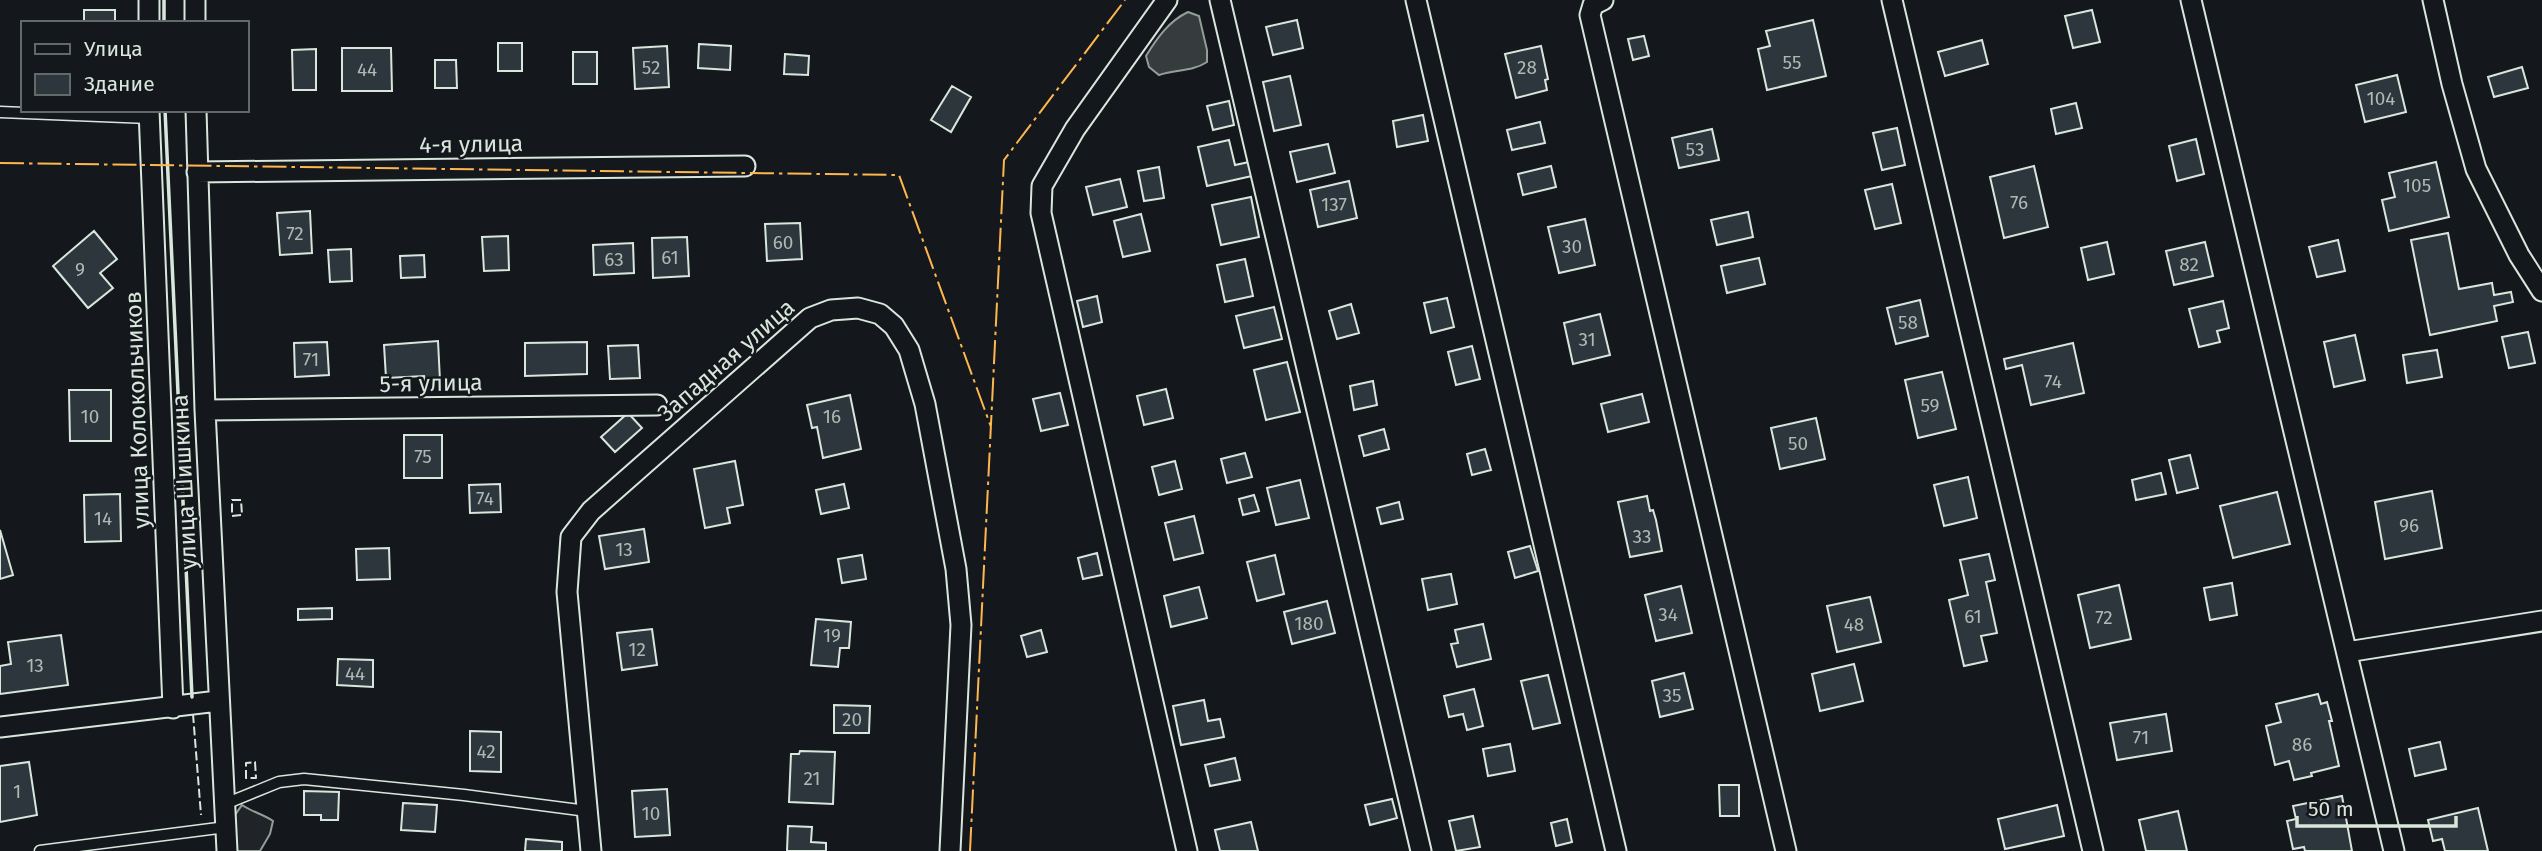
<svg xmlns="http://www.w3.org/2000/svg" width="2542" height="851" font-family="'Fira Sans',sans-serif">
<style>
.green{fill:#202428;stroke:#939e99;stroke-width:2}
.water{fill:#363b3e;stroke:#939e99;stroke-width:2}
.building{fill:#2c363c;stroke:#d8e6dc;stroke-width:2}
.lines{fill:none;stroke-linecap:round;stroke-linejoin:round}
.lane-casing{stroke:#d8e6dc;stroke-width:13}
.street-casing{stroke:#d8e6dc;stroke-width:23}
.lane{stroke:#14181c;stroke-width:10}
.street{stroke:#14181c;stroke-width:19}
.fence{stroke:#d8e6dc;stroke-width:2;stroke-dasharray:9 3.5;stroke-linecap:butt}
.wall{stroke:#d8e6dc;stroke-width:3.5}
.power{stroke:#ffb74d;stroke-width:2;stroke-dasharray:24 5 3.5 5;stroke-linecap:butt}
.labels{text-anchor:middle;stroke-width:5;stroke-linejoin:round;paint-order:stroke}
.number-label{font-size:19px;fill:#adbab4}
.street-label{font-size:23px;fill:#d8e6dc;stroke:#14181c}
</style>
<rect width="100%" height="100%" fill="#14181c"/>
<!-- green -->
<path class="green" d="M242 805C252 812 263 814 273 821L270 834 260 851H235V815Z"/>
<!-- water -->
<path class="water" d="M1188 12 1199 16 1207 50V62C1192 72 1176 69 1159 75L1149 67 1146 56C1157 38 1169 21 1188 12Z"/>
<!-- building -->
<path class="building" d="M84 10H115V23H84Z
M2092 10 2100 42 2073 48 2065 16Z
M1297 20 1303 48 1273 55 1266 27Z
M1813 20 1826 76 1767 90 1758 49 1770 46 1766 31Z
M1644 36 1649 56 1633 60 1628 39Z
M1982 40 1988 64 1945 76 1938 52Z
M498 43H522V71H498Z
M699 44 731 46 730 70 698 68Z
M667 46 669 87 635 89 633 48Z
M1541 46 1548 79 1545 80 1547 90 1516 98 1505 54Z
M342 48H391L392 91H342Z
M316 49V90H293L292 50Z
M573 52H597V84H573Z
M785 54 809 56 808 75 784 74Z
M435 60H456L457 88H435Z
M2522 67 2528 88 2494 97 2488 77Z
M2397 75 2406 112 2365 122 2356 85Z
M1290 76 1301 125 1274 131 1263 82Z
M952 86 971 97 951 132 931 120Z
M1229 101 1234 125 1213 130 1207 106Z
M2076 103 2082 128 2056 134 2051 109Z
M1423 115 1428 141 1397 147 1393 121Z
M1540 122 1545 143 1512 150 1507 130Z
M1897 128 1905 165 1882 170 1873 133Z
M1712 129 1719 160 1679 168 1672 138Z
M2196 139 2204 174 2177 181 2169 146Z
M1229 140 1235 165 1249 162 1252 176 1207 186 1198 147Z
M1328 144 1335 173 1297 182 1290 152Z
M2436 162 2449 217 2389 231 2382 200 2395 197 2389 173Z
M1551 166 1556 187 1523 195 1518 174Z
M2034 166 2048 227 2004 238 1990 177Z
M1159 167 1164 198 1144 201 1138 171Z
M1120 179 1127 207 1093 215 1086 187Z
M1349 181 1357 218 1318 227 1310 190Z
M1892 184 1901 223 1875 229 1865 190Z
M1251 197 1259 237 1221 245 1212 205Z
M310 211 312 253 280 255 277 213Z
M1748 212 1753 237 1717 245 1711 220Z
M1141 214 1150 251 1123 257 1114 221Z
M1585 219 1595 265 1559 273 1548 227Z
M800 223 802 259 767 261 765 224Z
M94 231 117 259 100 273 113 288 88 308 53 266Z
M2448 233 2459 289 2492 283 2494 295 2511 292 2513 302 2494 306 2497 321 2430 335 2411 240Z
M508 236 509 270 484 271 482 237Z
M687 237 689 276 653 278 652 238Z
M2338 240 2345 271 2317 277 2309 247Z
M2107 242 2114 274 2088 280 2081 248Z
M2205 242 2213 276 2174 285 2166 251Z
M633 243 634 273 594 275 593 245Z
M351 249 352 281 330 282 328 250Z
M424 255 425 277 401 278 400 256Z
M1759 258 1765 284 1727 293 1721 266Z
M1245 259 1253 296 1225 302 1217 265Z
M1097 296 1102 322 1083 327 1077 301Z
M1447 298 1454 327 1431 333 1424 303Z
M1920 300 1928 336 1896 344 1887 308Z
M2223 301 2229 328 2217 331 2220 342 2199 347 2189 309Z
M1351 304 1359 333 1337 339 1329 311Z
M1274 307 1282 339 1244 348 1236 316Z
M1600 314 1610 355 1573 364 1564 323Z
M2528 332 2535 363 2509 368 2502 337Z
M2355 335 2365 380 2334 387 2324 342Z
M438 341 440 381 425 382 424 376 386 378 384 345Z
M327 342 329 375 295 377 294 343Z
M587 342V374L525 376V343Z
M2073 343 2084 393 2031 405 2022 365 2006 369 2004 359Z
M638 345 640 378 610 379 608 346Z
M1472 346 1480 379 1456 385 1448 352Z
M2437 350 2442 377 2407 383 2403 355Z
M1287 362 1300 412 1266 420 1254 370Z
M1942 372 1956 429 1918 438 1905 380Z
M1373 381 1377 405 1354 410 1350 386Z
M1166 389 1173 418 1144 425 1137 396Z
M69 390H111V441H70Z
M1060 393 1068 425 1041 431 1033 399Z
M1642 394 1649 422 1608 432 1601 404Z
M850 395 861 449 823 458 817 427 812 428 807 405Z
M628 413 642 428 615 452 601 437Z
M1816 418 1825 459 1780 469 1771 428Z
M1384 429 1389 449 1364 456 1359 436Z
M404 435H442V478H404Z
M1485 449 1491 470 1472 475 1467 454Z
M1245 453 1252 477 1227 483 1221 459Z
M2190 455 2198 488 2177 493 2169 460Z
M735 461 743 505 727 508 730 523 705 528 694 469Z
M1175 461 1182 489 1159 495 1152 467Z
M2161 473 2166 494 2136 500 2132 480Z
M1968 477 1977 518 1944 526 1934 485Z
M1300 480 1309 518 1276 525 1267 488Z
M500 484 501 512 470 513 469 485Z
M844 484 849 508 821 514 816 490Z
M2432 491 2442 548 2385 559 2375 502Z
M2277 492 2290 544 2233 558 2220 506Z
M120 494 121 541 85 542 84 495Z
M1254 495 1259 511 1243 515 1239 499Z
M1647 496 1650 511 1653 510 1656 520 1662 551 1630 557 1618 502Z
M1399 502 1403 519 1381 524 1377 508Z
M1194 516 1203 553 1174 560 1165 523Z
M644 529 649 562 605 569 599 536Z
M0 530 13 575 0 579Z
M1530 546 1538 571 1515 578 1508 552Z
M389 548 390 579 357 580 356 549Z
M1097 553 1102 575 1083 579 1078 558Z
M1989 554 1995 580 1986 582 1997 633 1981 636 1987 661 1964 666 1949 600 1968 595 1960 560Z
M862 555 866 579 842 583 838 559Z
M1275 555 1284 594 1257 601 1247 562Z
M1451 574 1457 604 1428 610 1422 579Z
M2232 583 2237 615 2210 620 2204 588Z
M2119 585 2131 639 2090 648 2078 595Z
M1681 586 1692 633 1656 641 1645 595Z
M1199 587 1207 618 1171 627 1164 596Z
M1870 597 1881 642 1837 652 1827 606Z
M1327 601 1335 633 1292 644 1284 612Z
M332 608V619L298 620V609Z
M816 619 851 622 849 648H840L838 667 811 665Z
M1483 624 1491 659 1457 667 1451 644 1458 643 1455 630Z
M652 629 657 665 622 670 617 633Z
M1041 630 1047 652 1027 657 1021 636Z
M61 635 68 685 0 694V666L11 664 8 642Z
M338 659 373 660V687L337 685Z
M1854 664 1863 701 1820 711 1812 674Z
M1684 673 1693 709 1660 717 1652 681Z
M1548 675 1560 723 1533 729 1521 681Z
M1474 689 1483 726 1467 730 1463 714 1449 717 1444 696Z
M2318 694 2321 704 2327 702 2332 721H2329L2339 766 2311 773 2312 776 2294 780 2289 761 2275 765 2266 726 2281 722 2276 704Z
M1204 700 1208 721 1220 719 1224 737 1181 745 1173 706Z
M834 705 870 706 869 733H834Z
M2166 714 2172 751 2117 760 2110 723Z
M470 731 501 732V772L470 771Z
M2440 742 2446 769 2415 776 2409 749Z
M1510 744 1515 771 1488 776 1483 749Z
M800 751 835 752 833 804 789 802 791 754H799Z
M1235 758 1240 780 1210 786 1205 765Z
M29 762 37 815 0 822V766Z
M1719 785H1739V816H1720Z
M667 789 670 835 635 837 632 791Z
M304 791 339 792 338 820H321V815H304Z
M2342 796 2352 851H2305L2304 847 2293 849 2287 821 2296 819 2293 806Z
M1392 799 1397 818 1370 825 1365 805Z
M403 803 437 805 435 832 401 830Z
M2057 805 2064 836 2005 849 1998 819Z
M2478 808 2488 851H2445L2442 839 2433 841 2428 820Z
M2178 811 2187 851H2146L2139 820Z
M1473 816 1480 847 1456 851 1449 821Z
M1567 819 1572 842 1556 846 1551 823Z
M1251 822 1258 851H1220L1215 830Z
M788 826 812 827 811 842 826 843V851H787Z
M526 839 562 842V851H525Z"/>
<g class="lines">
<!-- lane casing -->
<g class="lane-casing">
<path id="lane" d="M0 112 149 118
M225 804 279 782 304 779 464 795 587 811
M40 851 226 827"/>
</g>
<!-- street casing -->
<g class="street-casing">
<path id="street" d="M149 0V23
M195 0V23
M1167 0 1075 129 1042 186 1041 213 1187 851
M1220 0 1421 851
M1416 0 1616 851
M1603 0 1593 5 1590 15 1786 851
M1892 0 2093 851
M2191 0 2394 851
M2433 0 2452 84 2476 169 2519 255 2542 291
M149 110 173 708
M196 110 205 410 227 851
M197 172 745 166
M205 410 657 405
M2347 652 2542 621
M0 727 218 701
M591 851 567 592 571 537 591 511 810 318 831 310 858 308 880 314 894 326 909 350 925 404 956 569 961 625 950 851"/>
</g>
<!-- lane -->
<use href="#lane" class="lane"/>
<!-- street -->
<use href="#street" class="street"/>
<!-- fence -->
<path class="fence" d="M232 500H241L242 515 232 516Z
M193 714 201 815
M255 762 256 778H246V763Z"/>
<!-- wall -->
<path class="wall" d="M164 0V23
M165 110 192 697"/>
<!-- power -->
<path class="power" d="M0 163 899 175 991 427
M970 851 1004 160 1125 0"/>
</g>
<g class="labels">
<!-- number labels -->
<g class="number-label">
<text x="1792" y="69">55</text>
<text x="651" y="74">52</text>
<text x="1527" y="74">28</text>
<text x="367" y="76">44</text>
<text x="2381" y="105">104</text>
<text x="1695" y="156">53</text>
<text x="2417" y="192">105</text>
<text x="2019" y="209">76</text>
<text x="1334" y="211">137</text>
<text x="295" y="240">72</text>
<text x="783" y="249">60</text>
<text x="1572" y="253">30</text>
<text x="670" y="264">61</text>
<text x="614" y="266">63</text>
<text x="2189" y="271">82</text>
<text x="80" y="276">9</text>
<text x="1908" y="329">58</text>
<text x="1587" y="346">31</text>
<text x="311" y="366">71</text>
<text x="2053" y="388">74</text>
<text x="1930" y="412">59</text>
<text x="90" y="423">10</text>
<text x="832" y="423">16</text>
<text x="1798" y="450">50</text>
<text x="423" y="463">75</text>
<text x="485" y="505">74</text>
<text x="103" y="525">14</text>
<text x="2409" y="532">96</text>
<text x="1642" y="543">33</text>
<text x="624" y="556">13</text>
<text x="1668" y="621">34</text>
<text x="1973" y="623">61</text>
<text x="2104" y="624">72</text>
<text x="1309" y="630">180</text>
<text x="1854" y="631">48</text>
<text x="832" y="642">19</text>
<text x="637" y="656">12</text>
<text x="35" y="672">13</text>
<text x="355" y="680">44</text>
<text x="1672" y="702">35</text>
<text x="852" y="726">20</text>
<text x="2141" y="744">71</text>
<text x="2302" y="751">86</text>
<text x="486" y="758">42</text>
<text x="812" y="785">21</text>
<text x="17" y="798">1</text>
<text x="651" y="820">10</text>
</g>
<!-- street labels -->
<g class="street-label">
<text transform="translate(471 144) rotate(-1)" y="8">4-я улица</text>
<text transform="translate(726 360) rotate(-41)" y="8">Западная улица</text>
<text transform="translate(431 383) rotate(-1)" y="8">5-я улица</text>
<text transform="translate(137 410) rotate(-92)" y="8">улица Колокольчиков</text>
<text transform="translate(184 482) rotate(-93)" y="8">улица Шишкина</text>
</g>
</g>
<!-- legend -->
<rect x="21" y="21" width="228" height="91" fill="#14181c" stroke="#626a69" stroke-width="2"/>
<rect x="35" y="44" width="35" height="10" fill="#14181c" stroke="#626a69" stroke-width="2"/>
<text x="84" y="56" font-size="21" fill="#d8e6dc">Улица</text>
<rect x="35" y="74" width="35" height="21" fill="#2c363c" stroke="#626a69" stroke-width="2"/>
<text x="84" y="91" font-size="21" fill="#d8e6dc">Здание</text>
<!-- scale -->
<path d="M2297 816v10h159v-10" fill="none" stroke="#d8e6dc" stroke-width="3.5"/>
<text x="2308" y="816" font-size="21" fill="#d8e6dc" stroke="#14181c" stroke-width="5" paint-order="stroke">50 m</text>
</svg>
